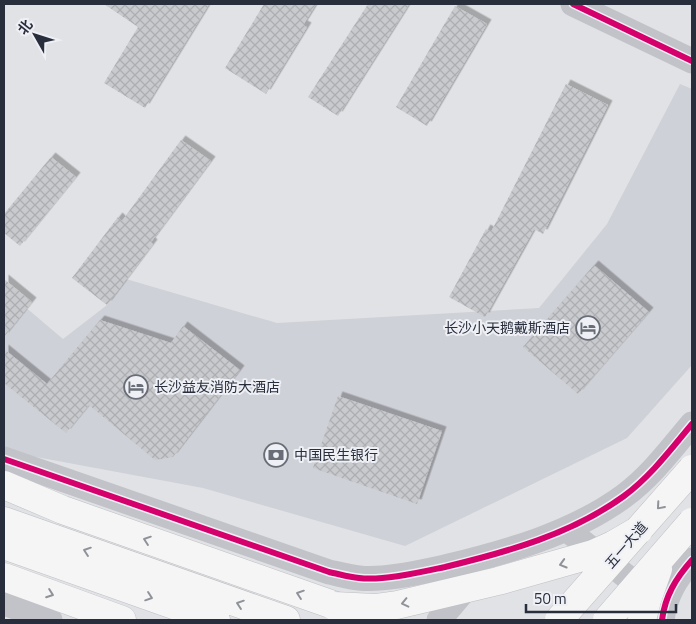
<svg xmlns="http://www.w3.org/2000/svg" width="696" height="624" font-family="'Titillium Web','Noto Sans SC',sans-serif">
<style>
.built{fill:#cfd1d8}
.building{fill:url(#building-cross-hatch);filter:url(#shadow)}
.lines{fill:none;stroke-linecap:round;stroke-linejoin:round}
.primary-casing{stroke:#bdbfc2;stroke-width:29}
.secondary{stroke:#c2c3c8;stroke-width:25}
.primary{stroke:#f5f5f6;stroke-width:28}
.primary-bridge-casing{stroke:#bdbfc2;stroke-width:29;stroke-linecap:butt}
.primary-bridge{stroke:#f5f5f6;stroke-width:28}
.cycleway-casing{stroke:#eef0f5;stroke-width:9}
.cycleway{stroke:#d6006c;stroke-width:6}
.oneway{stroke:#8f9299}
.labels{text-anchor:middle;stroke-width:4;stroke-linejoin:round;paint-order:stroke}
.poi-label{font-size:14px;fill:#292e3c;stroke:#eef0f5;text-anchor:start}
.street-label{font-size:14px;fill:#292e3c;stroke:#eef0f5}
</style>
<defs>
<pattern id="building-cross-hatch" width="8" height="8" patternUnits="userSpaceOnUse" patternTransform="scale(1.25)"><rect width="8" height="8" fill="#c9cacd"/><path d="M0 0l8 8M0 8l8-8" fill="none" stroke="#adaeb1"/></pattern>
<filter id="shadow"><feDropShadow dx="4.5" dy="-4.5" stdDeviation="0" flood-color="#0004"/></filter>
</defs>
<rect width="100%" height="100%" fill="#e1e2e5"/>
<!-- built -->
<path class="built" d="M680 84 692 89V365L627 438 405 546 203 488 4 451V289L63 339 107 305 126 279 277 323 539 308 607 224Z"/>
<!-- building -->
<path class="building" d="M104 4H209L145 108 104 83 138 27Z
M264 4H316L303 25 307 27 266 94 225 68Z
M368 4H409L338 116 308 97Z
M455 6 487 24 427 126 396 107Z
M566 84 608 105 543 234 534 229 485 317 449 297 486 229 491 232Z
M181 140 211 161 151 242 153 244 107 305 72 278 118 217 122 221Z
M51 157 76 177 20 246 4 233V214Z
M594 265 649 312 578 394 523 347Z
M4 279 32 302 4 337Z
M100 320 171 343 183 326 240 370 173 457 155 460 89 405 66 433 4 383V349L47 384Z
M338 396 442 431 417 504 313 468Z"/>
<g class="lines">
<!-- primary casing -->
<g class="primary-casing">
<path id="primary" d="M4 485 63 510 356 613
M4 521 286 620
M4 545 216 620
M4 577 122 620"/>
</g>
<!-- secondary -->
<path class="secondary" d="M573 4 692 61
M4 459 329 572C339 574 349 577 359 578 383 581 421 572 445 567 507 552 572 534 624 496 651 476 671 449 692 424
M566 529 664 606
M4 603 50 620
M439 620 473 580
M662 620C665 596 676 578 692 560"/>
<!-- primary -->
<use href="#primary" class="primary"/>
<!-- primary-bridge casing -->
<g class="primary-bridge-casing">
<path id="primary-bridge" d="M334 606 375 608 397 605 498 581 593 554 613 545 639 530
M559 620 692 469
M607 620 692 522
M642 620 647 600 658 569"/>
</g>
<!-- primary-bridge -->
<use href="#primary-bridge" class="primary-bridge"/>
<!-- cycleway casing -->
<g class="cycleway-casing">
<path id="cycleway" d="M573 4 692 61
M4 459 329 572C339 574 349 577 359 578 383 581 421 572 445 567 507 552 572 534 624 496 651 476 671 449 692 424
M662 620C665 596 676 578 692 560"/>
</g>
<!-- cycleway -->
<use href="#cycleway" class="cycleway"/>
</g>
<!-- one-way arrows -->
<defs><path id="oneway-chevron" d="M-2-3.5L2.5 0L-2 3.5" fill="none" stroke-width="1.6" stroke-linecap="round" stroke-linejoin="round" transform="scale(1.25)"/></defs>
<g class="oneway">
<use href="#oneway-chevron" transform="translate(660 506) rotate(131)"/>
<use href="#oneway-chevron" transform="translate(147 540) rotate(-161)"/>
<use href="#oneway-chevron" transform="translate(87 551) rotate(-161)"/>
<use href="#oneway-chevron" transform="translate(563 564) rotate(164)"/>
<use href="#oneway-chevron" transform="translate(50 594) rotate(20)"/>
<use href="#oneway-chevron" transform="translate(300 594) rotate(-161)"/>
<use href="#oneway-chevron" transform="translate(149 597) rotate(19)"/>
<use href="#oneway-chevron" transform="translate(405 603) rotate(167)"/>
<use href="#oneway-chevron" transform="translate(240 604) rotate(-161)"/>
</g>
<!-- icons -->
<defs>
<g id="hotel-ring" transform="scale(1.25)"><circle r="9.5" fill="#eef0f5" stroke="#696d77" stroke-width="1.5"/><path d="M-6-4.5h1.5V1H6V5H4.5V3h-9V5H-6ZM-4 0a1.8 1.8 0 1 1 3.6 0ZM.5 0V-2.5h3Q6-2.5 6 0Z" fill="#696d77"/></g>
<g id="bank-ring" transform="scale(1.25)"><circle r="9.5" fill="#eef0f5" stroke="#696d77" stroke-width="1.5"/><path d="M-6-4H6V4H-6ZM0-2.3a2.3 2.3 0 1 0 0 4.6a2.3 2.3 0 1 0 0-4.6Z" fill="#696d77"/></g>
</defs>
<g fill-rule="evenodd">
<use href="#hotel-ring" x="588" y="328"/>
<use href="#hotel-ring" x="136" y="387"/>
<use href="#bank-ring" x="276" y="455"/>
</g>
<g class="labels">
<!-- poi labels -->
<g class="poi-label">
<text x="570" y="333" text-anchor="end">长沙小天鹅戴斯酒店</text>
<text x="154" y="392">长沙益友消防大酒店</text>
<text x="294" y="460">中国民生银行</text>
</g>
<!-- street labels -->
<g class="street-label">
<text transform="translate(626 545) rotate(-49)" y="5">五一大道</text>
</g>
</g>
<!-- border -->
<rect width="696" height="624" fill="none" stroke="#292e3c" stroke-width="10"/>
<!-- north arrow -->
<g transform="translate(35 35) rotate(309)" stroke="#eef0f5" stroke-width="4" paint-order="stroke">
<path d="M0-4L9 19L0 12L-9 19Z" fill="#292e3c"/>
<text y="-8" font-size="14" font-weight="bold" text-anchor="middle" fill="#292e3c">北</text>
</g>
<!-- scale -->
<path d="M526 604v8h150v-8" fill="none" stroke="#292e3c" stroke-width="2.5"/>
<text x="534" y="604" font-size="15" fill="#292e3c" stroke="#eef0f5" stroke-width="4" paint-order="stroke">50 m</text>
</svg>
